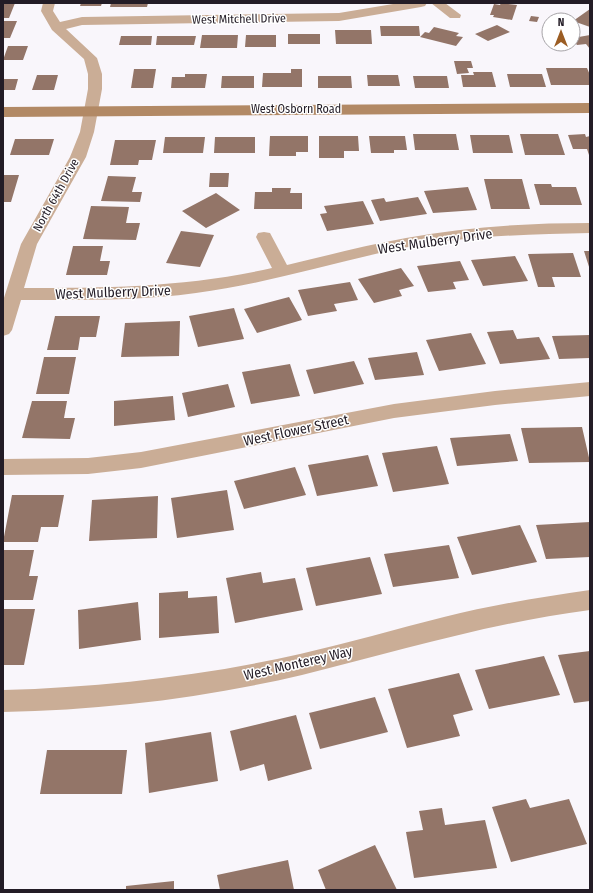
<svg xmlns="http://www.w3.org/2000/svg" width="593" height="893" font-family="'Fira Sans Condensed',sans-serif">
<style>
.building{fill:#937568}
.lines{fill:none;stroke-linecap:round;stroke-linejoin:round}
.street{fill:#caad96;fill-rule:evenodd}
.secondary{fill:#b28965;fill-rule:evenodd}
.labels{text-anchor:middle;stroke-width:3;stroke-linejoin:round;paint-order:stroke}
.far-street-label{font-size:12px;fill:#231c26;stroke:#fff}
.street-label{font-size:14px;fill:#231c26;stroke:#fff}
</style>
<rect width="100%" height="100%" fill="#f9f6fb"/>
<!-- building -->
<path class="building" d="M3 3H15L9 18H3Z
M81 3H102L101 6H80Z
M111 3H148L147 7H110Z
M501 3 517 5 512 20 493 17 494 15H490L494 4 500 5Z
M590 9V27L573 21Z
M531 16 539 17 537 22 529 21Z
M3 21H17L10 38H3Z
M497 25 510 32 488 41 475 34Z
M380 26H419L420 36H381Z
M434 27 459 33 456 36 463 37 456 46 420 37 425 32 429 33Z
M335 30H371L372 44H336Z
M288 34H320V44H288Z
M202 35H238L237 48H200Z
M246 35H276V47H245Z
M590 35V49L586 44 577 45 573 40V38Z
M121 36H152L151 45H119Z
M157 36H196L194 45H156Z
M8 46H28L23 60H3Z
M454 61H471L473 68H467L469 73 457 74Z
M546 68H587L590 75V85H551Z
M134 69H156L153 88H131Z
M291 69H302V87H262L263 73H291Z
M473 72H492L496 87H463L461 75H474Z
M185 74H207L205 88H171L172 77H185Z
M507 74H542L546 87H510Z
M37 75H58L54 90H32Z
M367 75H398L400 86H368Z
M222 76H254V88H221Z
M318 76H351L352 88H318Z
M413 76H447L449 88H415Z
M3 79H18L15 90H3Z
M413 134H456L459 150H415Z
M520 134H558L565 155H525Z
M585 134 586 137 590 136V158L587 149H573L568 135Z
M470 135H509L513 153H473Z
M270 136H308V152H296V156H269Z
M319 136H358L359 151H344V158H319Z
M369 136H405L407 150H394V153H371Z
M165 137H205L203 153H163Z
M215 137H255V153H214Z
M15 139H54L49 155H10Z
M115 140H156L152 160H139L138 165H110Z
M210 173H229L228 187H209Z
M3 175H19L11 202H3Z
M108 176 136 177 132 192H142L140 202 101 201Z
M484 179H522L530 209H491Z
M534 184H551L552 187H576L582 205H540Z
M468 187 477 210 433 213 424 191Z
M272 188H291L290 193H302V209H254L255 192H272Z
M216 193 240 210 206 228 182 211Z
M418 197 427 214 380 221 371 200 384 198 386 202Z
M363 201 374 224 327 231 320 214 327 213 324 206Z
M91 206 129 207 126 223H140L136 240 83 239Z
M181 231 214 235 200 267 166 263Z
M73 246H103L100 261H110L107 275H66Z
M584 251H590V270Z
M573 253 581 277H552L555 287H538L528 254Z
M515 256 528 281 483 286 471 260Z
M460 261 469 280 453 282 456 289 428 292 417 266Z
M401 268 414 286 399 290 402 296 374 303 358 279Z
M350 282 358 300 334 304 337 311 308 316 298 290Z
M289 297 302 320 257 333 244 309Z
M234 308 244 339 198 347 189 316Z
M55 316H100L96 337H80L78 350H47Z
M180 321 179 356 121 357 125 323Z
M513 330 517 339 539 337 550 359 500 364 487 332Z
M471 333 486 364 439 371 426 340Z
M590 335V358L559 359 552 336Z
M417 352 424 375 375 380 368 358Z
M44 357H76L69 394H36Z
M354 361 364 384 314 394 306 370Z
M290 364 300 396 251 404 242 372Z
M228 384 235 407 188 417 182 393Z
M173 396 175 420 114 426V401Z
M32 401H67L64 418H75L70 439 22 438Z
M582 427 590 462 529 463 521 428Z
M510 434 518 461 457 466 450 438Z
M437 446 449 484 393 492 382 453Z
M368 455 378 486 317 496 308 465Z
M295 467 306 495 244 509 234 481Z
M227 490 234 530 177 538 171 498Z
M12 495H64L58 527H41L38 542H3Z
M158 496 157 538 89 541 92 500Z
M590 522V557L546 559 536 525Z
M520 525 537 562 472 575 457 537Z
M449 545 459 578 393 587 384 554Z
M3 550H34L29 576H38L33 600H3Z
M370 557 382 594 316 606 306 568Z
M261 572 263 583 295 578 303 610 235 623 226 578Z
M188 591V598L217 596 219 633 159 638V593Z
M138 602 141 640 79 649 78 610Z
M3 609H35L24 665H3Z
M590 651V701L574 703 558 655Z
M544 656 560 695 489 709 475 670Z
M459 673 473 710 453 715 460 736 407 748 388 689Z
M375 697 388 732 320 749 309 713Z
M296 715 312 769 268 781 264 764 240 771 230 731Z
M211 732 218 781 149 793 145 743Z
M47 750H127L122 794H40Z
M526 799 530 808 569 799 587 844 511 862 492 807Z
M442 808 445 825 485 820 497 868 414 878 406 832 423 830 419 811Z
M375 845 397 890H326L318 870Z
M288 860 294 890H220L217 875Z
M174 881V890H126V886Z"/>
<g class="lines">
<!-- street -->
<path class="street" d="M43 3H55L53 11 60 22 82 17 339 13 399 3H427L425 6 421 7 339 21 82 25 66 29 97 58 102 74V89L94 132 86 157 37 244 24 288C109 288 189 287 272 268L256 237 258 233 264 232 270 233 287 265C326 256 366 245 406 238 467 227 528 223 590 223V233C528 234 465 236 403 248 334 262 266 284 196 293 138 301 79 300 21 300L12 330 9 334 3 336V301L21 244 70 157 80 132 88 89V74L84 59 52 30 41 11Z
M431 3H445L461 15 460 18H450Z
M590 382V396L495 405 394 418 141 468 88 474 3 475V459L88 458 141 452 394 404 495 391Z
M590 590V610C490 623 399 651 302 675 204 698 104 710 3 712V690C103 687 202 676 300 654 348 643 396 629 444 617 492 605 541 597 590 590Z"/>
<!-- secondary -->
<path class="secondary" d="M590 103V113L3 117V107Z"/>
</g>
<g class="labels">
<!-- far-street labels -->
<g class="far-street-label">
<text transform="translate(239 19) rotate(-1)" y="4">West Mitchell Drive</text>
<text x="296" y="113">West Osborn Road</text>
<text transform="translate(56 195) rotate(-61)" y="4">North 64th Drive</text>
</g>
<!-- street labels -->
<g class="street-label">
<text transform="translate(435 241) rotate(-8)" y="5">West Mulberry Drive</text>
<text transform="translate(113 292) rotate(-2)" y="5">West Mulberry Drive</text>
<text transform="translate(296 430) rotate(-12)" y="5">West Flower Street</text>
<text transform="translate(298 663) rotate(-13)" y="5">West Monterey Way</text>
</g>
</g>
<!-- border -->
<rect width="593" height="893" fill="none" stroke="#231c26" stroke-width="8"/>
<!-- north arrow -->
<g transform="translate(561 32)"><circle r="19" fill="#ffffff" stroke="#a7a4a8"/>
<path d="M0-3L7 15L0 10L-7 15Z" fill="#9b5d23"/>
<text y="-6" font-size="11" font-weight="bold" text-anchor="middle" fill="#231c26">N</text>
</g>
</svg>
